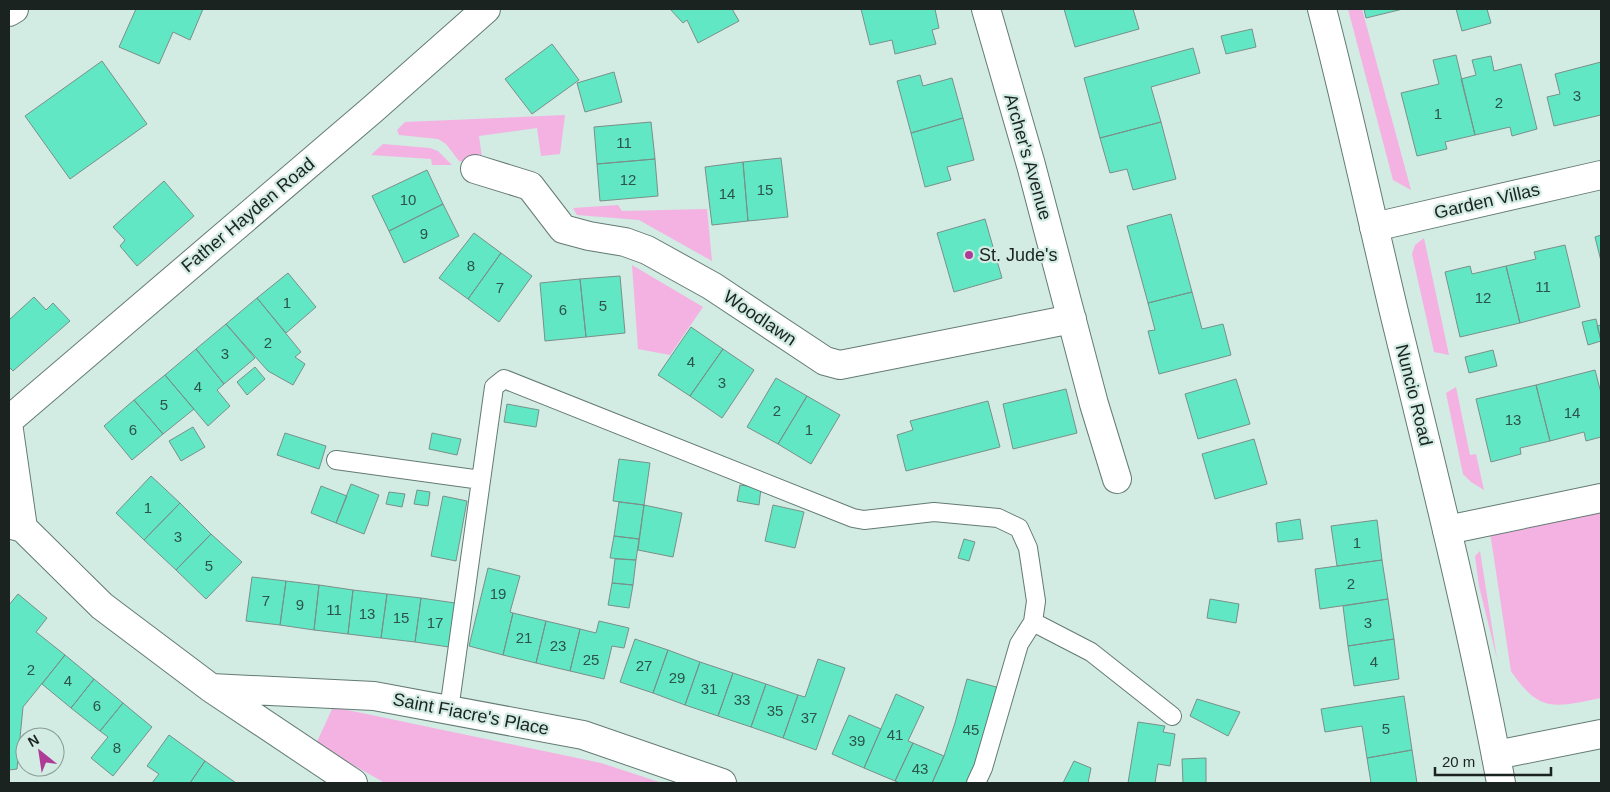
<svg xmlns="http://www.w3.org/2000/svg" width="1610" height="792" font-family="Arial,sans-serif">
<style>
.grass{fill:#f3b2e1}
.building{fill:#62e7c5;stroke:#799089}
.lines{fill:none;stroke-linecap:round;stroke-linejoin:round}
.service-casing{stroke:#647b74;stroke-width:20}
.minor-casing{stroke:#647b74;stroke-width:30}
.tertiary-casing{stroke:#647b74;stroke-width:30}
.service{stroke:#fff;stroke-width:18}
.minor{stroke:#fff;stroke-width:28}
.tertiary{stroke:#fff;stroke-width:28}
.poi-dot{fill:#ae3c97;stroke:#d2ebe3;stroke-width:2}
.labels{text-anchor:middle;stroke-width:4.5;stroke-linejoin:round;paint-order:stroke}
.number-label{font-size:15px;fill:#2c5449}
.street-label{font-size:18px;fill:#1a2320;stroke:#d2ebe3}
.poi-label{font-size:18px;fill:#1a2320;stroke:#d2ebe3;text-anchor:start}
</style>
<rect width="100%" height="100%" fill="#d2ebe3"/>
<!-- grass -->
<path class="grass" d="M1348 9H1362L1411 190 1393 180Z
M565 115 560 154 541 156 537 128 479 136 483 165 459 161 446 144 438 139 399 135 397 130 405 122Z
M383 144 430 148 438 151 452 165H432L431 159 371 155Z
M618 205 622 211 707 209 712 261 639 220 577 215 573 208Z
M1424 238 1449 355 1434 352 1412 254 1415 245Z
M632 265 703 307 670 355 638 349Z
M1456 387 1470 455 1476 454 1484 490 1471 482 1463 474 1446 393Z
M1601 510V698C1555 707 1540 714 1511 671L1490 532Z
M1480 551 1497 659 1479 586 1475 556Z
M333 707 601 763 662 783H385L316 744Z"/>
<!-- building -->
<path class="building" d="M136 9H203L190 40 173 32 159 64 119 47Z
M670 9H732L739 21 698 43 687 20 683 23Z
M861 9H935L939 28 932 30 936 44 895 54 892 40 870 45Z
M1064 9H1133L1139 29 1075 47Z
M1364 9H1403L1366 18Z
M1456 9H1487L1491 23 1462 31Z
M1252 29 1256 47 1226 54 1221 36Z
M552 44 579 80 532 114 505 79Z
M1193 48 1200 73 1151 87 1161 122 1100 138 1084 78Z
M1456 55 1475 135 1445 142 1447 149 1417 156 1401 93 1439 84 1433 60Z
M1491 56 1494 71 1521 64 1537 129 1512 136 1510 127 1475 135 1461 79 1476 75 1472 60Z
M102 61 147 124 70 179 25 116Z
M1601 62V115L1554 126 1547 97 1560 94 1555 74Z
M614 72 622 102 585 112 577 83Z
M920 75 923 86 952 78 963 118 911 133 897 81Z
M963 118 974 160 947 167 951 180 925 187 911 133Z
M651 122 655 159 597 164 594 127Z
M1161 122 1176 179 1133 190 1127 169 1110 173 1100 138Z
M781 158 788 217 748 221 743 162Z
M655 159 658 196 600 201 597 164Z
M743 162 748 221 712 225 705 167Z
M427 170 443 204 389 231 372 196Z
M164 181 194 216 137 266 120 246 125 240 113 227Z
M443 204 459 236 404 263 389 231Z
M1171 214 1192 292 1148 303 1127 226Z
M985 219 1002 278 954 292 937 233Z
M474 233 501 253 468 299 439 278Z
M1601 235V261L1595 237Z
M1565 245 1580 307 1520 323 1506 266 1536 259 1534 252Z
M501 253 532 276 499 322 468 299Z
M1470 266 1472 274 1506 266 1520 323 1460 337 1445 272Z
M288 273 316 307 286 333 257 298Z
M620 276 625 333 586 337 580 279Z
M580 279 586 337 545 341 540 283Z
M1192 292 1202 329 1223 324 1231 355 1159 374 1148 331 1155 330 1148 303Z
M34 297 46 310 53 303 70 321 13 371 9 367V320Z
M257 298 301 352 295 357 305 364 293 385 268 371 226 324Z
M1596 319 1601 341 1588 345 1582 322Z
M226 324 255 358 224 384 196 349Z
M1601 325V340L1597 326Z
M691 327 723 349 690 396 658 375Z
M196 349 224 384 217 390 230 406 208 426 165 375Z
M723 349 754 370 722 418 690 396Z
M1493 350 1497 366 1469 373 1465 357Z
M255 367 265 379 247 395 237 382Z
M1595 370 1601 393V437L1586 441 1584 432 1550 441 1536 385Z
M165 375 194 409 163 434 134 400Z
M776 378 807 396 778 444 747 427Z
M1236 379 1250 424 1198 439 1185 394Z
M1536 385 1550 441 1520 448 1521 454 1491 462 1476 399Z
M1066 389 1077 433 1013 449 1003 404Z
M807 396 840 415 811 464 778 444Z
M134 400 163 434 132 460 104 426Z
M988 401 1000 447 906 471 897 435 913 430 910 421Z
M507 404 539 410 536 427 504 422Z
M193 427 205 447 181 461 169 441Z
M285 433 326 446 319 469 277 455Z
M432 433 461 439 457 455 429 449Z
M1254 439 1267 484 1215 499 1202 454Z
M619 459 650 463 644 505 613 501Z
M151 476 180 503 144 540 116 513Z
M351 484 379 495 364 534 336 523Z
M740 485 761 488 759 505 737 501Z
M321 486 347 496 336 523 311 513Z
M417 490 430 492 428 506 414 504Z
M389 492 405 494 402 507 386 504Z
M443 496 467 501 456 561 431 556Z
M619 502 644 505 639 539 614 536Z
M180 503 211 534 176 570 144 540Z
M644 505 682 513 673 557 638 550Z
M773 505 804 512 795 548 765 541Z
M1300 519 1303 539 1278 542 1276 523Z
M1377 520 1382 560 1337 566 1331 526Z
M211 534 242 562 206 599 176 570Z
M614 536 639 539 636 560 610 558Z
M964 539 975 542 969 561 958 558Z
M615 559 636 560 633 585 612 583Z
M1382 560 1388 599 1320 609 1315 569Z
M488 568 520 576 510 612 513 613 503 655 469 646Z
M252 577 286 581 280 625 246 621Z
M286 581 319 585 314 630 280 625Z
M612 583 633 585 629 608 608 605Z
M319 585 353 590 348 634 314 630Z
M353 590 387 594 381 638 348 634Z
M18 594 47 618 36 632 65 655 23 707 17 769 9 770V605Z
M387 594 421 598 415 642 381 638Z
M421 598 455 603 449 647 415 642Z
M1210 599 1239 604 1236 623 1207 618Z
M1388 599 1394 639 1348 646 1343 606Z
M513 613 546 621 536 663 503 655Z
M546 621 580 629 570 671 536 663Z
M599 621 629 628 624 648 612 646 604 679 570 671 580 629 596 633Z
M635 639 668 650 653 693 620 682Z
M1394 639 1399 679 1354 686 1348 646Z
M668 650 700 662 685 705 653 693Z
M65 655 94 679 71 708 42 684Z
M818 659 845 668 816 750 783 738 798 695 805 697Z
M700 662 733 673 718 716 685 705Z
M733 673 766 684 751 727 718 716Z
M94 679 123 703 100 731 71 708Z
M967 679 1000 688 970 783H932L944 756 955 723Z
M766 684 798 695 783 738 751 727Z
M896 694 924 707 908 741 913 743 895 781 864 768Z
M1404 696 1412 750 1367 758 1362 726 1325 732 1321 709Z
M1197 699 1240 712 1228 736 1190 716Z
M123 703 152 727 113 776 91 758 108 737 100 731Z
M849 715 881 729 864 768 832 754Z
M1138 722 1165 726 1163 732 1175 734 1170 766 1158 764 1155 783H1128Z
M169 735 205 761 190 783H152L159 774 147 766Z
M913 743 944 756 932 783H900L895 781Z
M1412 750 1417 783H1371L1367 758Z
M1206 758V783H1183L1182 759Z
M205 761 236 783H190Z
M1074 761 1091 768 1088 783H1063Z"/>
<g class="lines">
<!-- service casing -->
<g class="service-casing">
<path id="service" d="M336 460 481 480
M1033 622 1091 652 1172 716
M449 710 494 387 504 379 853 518 864 520 934 512 998 518 1019 528 1028 548 1036 601 1033 622 1019 644 983 768 976 783"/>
</g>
<!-- minor casing -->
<g class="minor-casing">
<path id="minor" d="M986 9 1031 165 1094 404 1117 479
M9 12 14 9
M475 169 530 186 563 229 589 236 625 242 647 250 712 286 825 361 840 365 1072 319
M1374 227 1601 175
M9 430 23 528
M9 524 23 528 102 606 211 688 353 783
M1447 530 1601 498
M211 688 374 696 583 735 722 783
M1496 755 1601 734"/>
</g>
<!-- tertiary casing -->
<g class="tertiary-casing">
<path id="tertiary" d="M1322 9C1348 109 1370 211 1394 312 1432 468 1472 625 1501 783
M9 420 373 109 486 9"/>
</g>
<!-- service -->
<use href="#service" class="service"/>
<!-- minor -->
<use href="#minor" class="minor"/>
<!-- tertiary -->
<use href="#tertiary" class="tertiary"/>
</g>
<!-- markers -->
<circle class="poi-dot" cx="969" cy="255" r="5"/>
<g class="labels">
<!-- number labels -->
<g class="number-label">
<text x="1577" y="101">3</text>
<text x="1499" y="108">2</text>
<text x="1438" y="119">1</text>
<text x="624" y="148">11</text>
<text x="628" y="185">12</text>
<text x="765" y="195">15</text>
<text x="727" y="199">14</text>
<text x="408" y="205">10</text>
<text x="424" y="239">9</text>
<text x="471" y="271">8</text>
<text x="1543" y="292">11</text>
<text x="500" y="293">7</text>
<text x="1483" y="303">12</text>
<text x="287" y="308">1</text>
<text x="603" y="311">5</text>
<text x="563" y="315">6</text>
<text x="268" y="348">2</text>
<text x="225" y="359">3</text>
<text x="691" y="367">4</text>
<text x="722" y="388">3</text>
<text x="198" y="392">4</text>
<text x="164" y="410">5</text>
<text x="777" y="416">2</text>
<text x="1572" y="418">14</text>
<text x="1513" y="425">13</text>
<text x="133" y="435">6</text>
<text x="809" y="435">1</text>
<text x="148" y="513">1</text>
<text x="178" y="542">3</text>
<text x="1357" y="548">1</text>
<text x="209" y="571">5</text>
<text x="1351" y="589">2</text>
<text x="498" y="599">19</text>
<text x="266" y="606">7</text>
<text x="300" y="610">9</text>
<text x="334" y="615">11</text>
<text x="367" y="619">13</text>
<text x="401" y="623">15</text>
<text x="435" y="628">17</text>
<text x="1368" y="628">3</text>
<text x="524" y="643">21</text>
<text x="558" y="651">23</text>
<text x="591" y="665">25</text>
<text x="1374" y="667">4</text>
<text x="644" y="671">27</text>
<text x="31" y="675">2</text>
<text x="677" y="683">29</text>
<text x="68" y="686">4</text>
<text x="709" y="694">31</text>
<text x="742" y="705">33</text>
<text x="97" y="711">6</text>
<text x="775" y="716">35</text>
<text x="809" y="723">37</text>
<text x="1386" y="734">5</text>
<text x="971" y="735">45</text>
<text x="895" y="740">41</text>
<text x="857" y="746">39</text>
<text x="117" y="753">8</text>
<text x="920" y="774">43</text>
</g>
<!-- street labels -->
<g class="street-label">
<text transform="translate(1028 157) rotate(74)" y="6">Archer's Avenue</text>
<text transform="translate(1487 201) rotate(-13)" y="6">Garden Villas</text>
<text transform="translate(248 215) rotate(-40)" y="6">Father Hayden Road</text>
<text transform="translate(760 318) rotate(34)" y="6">Woodlawn</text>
<text transform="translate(1414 395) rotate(76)" y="6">Nuncio Road</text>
<text transform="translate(471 714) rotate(11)" y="6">Saint Fiacre's Place</text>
</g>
<!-- poi labels -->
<g class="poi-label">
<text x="979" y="261">St. Jude's</text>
</g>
</g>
<!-- border -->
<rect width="1610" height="792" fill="none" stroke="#1a2320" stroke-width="20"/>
<!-- north arrow -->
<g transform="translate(40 752) rotate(330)"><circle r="24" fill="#d2ebe3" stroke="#889b95"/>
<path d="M0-4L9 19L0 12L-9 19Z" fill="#ae3c97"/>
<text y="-8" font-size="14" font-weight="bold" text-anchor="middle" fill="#1a2320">N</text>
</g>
<!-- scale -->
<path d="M1435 767v8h116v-8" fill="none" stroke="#1a2320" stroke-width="2.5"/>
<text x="1442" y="767" font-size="15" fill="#1a2320" stroke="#d2ebe3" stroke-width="4" paint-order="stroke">20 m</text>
</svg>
